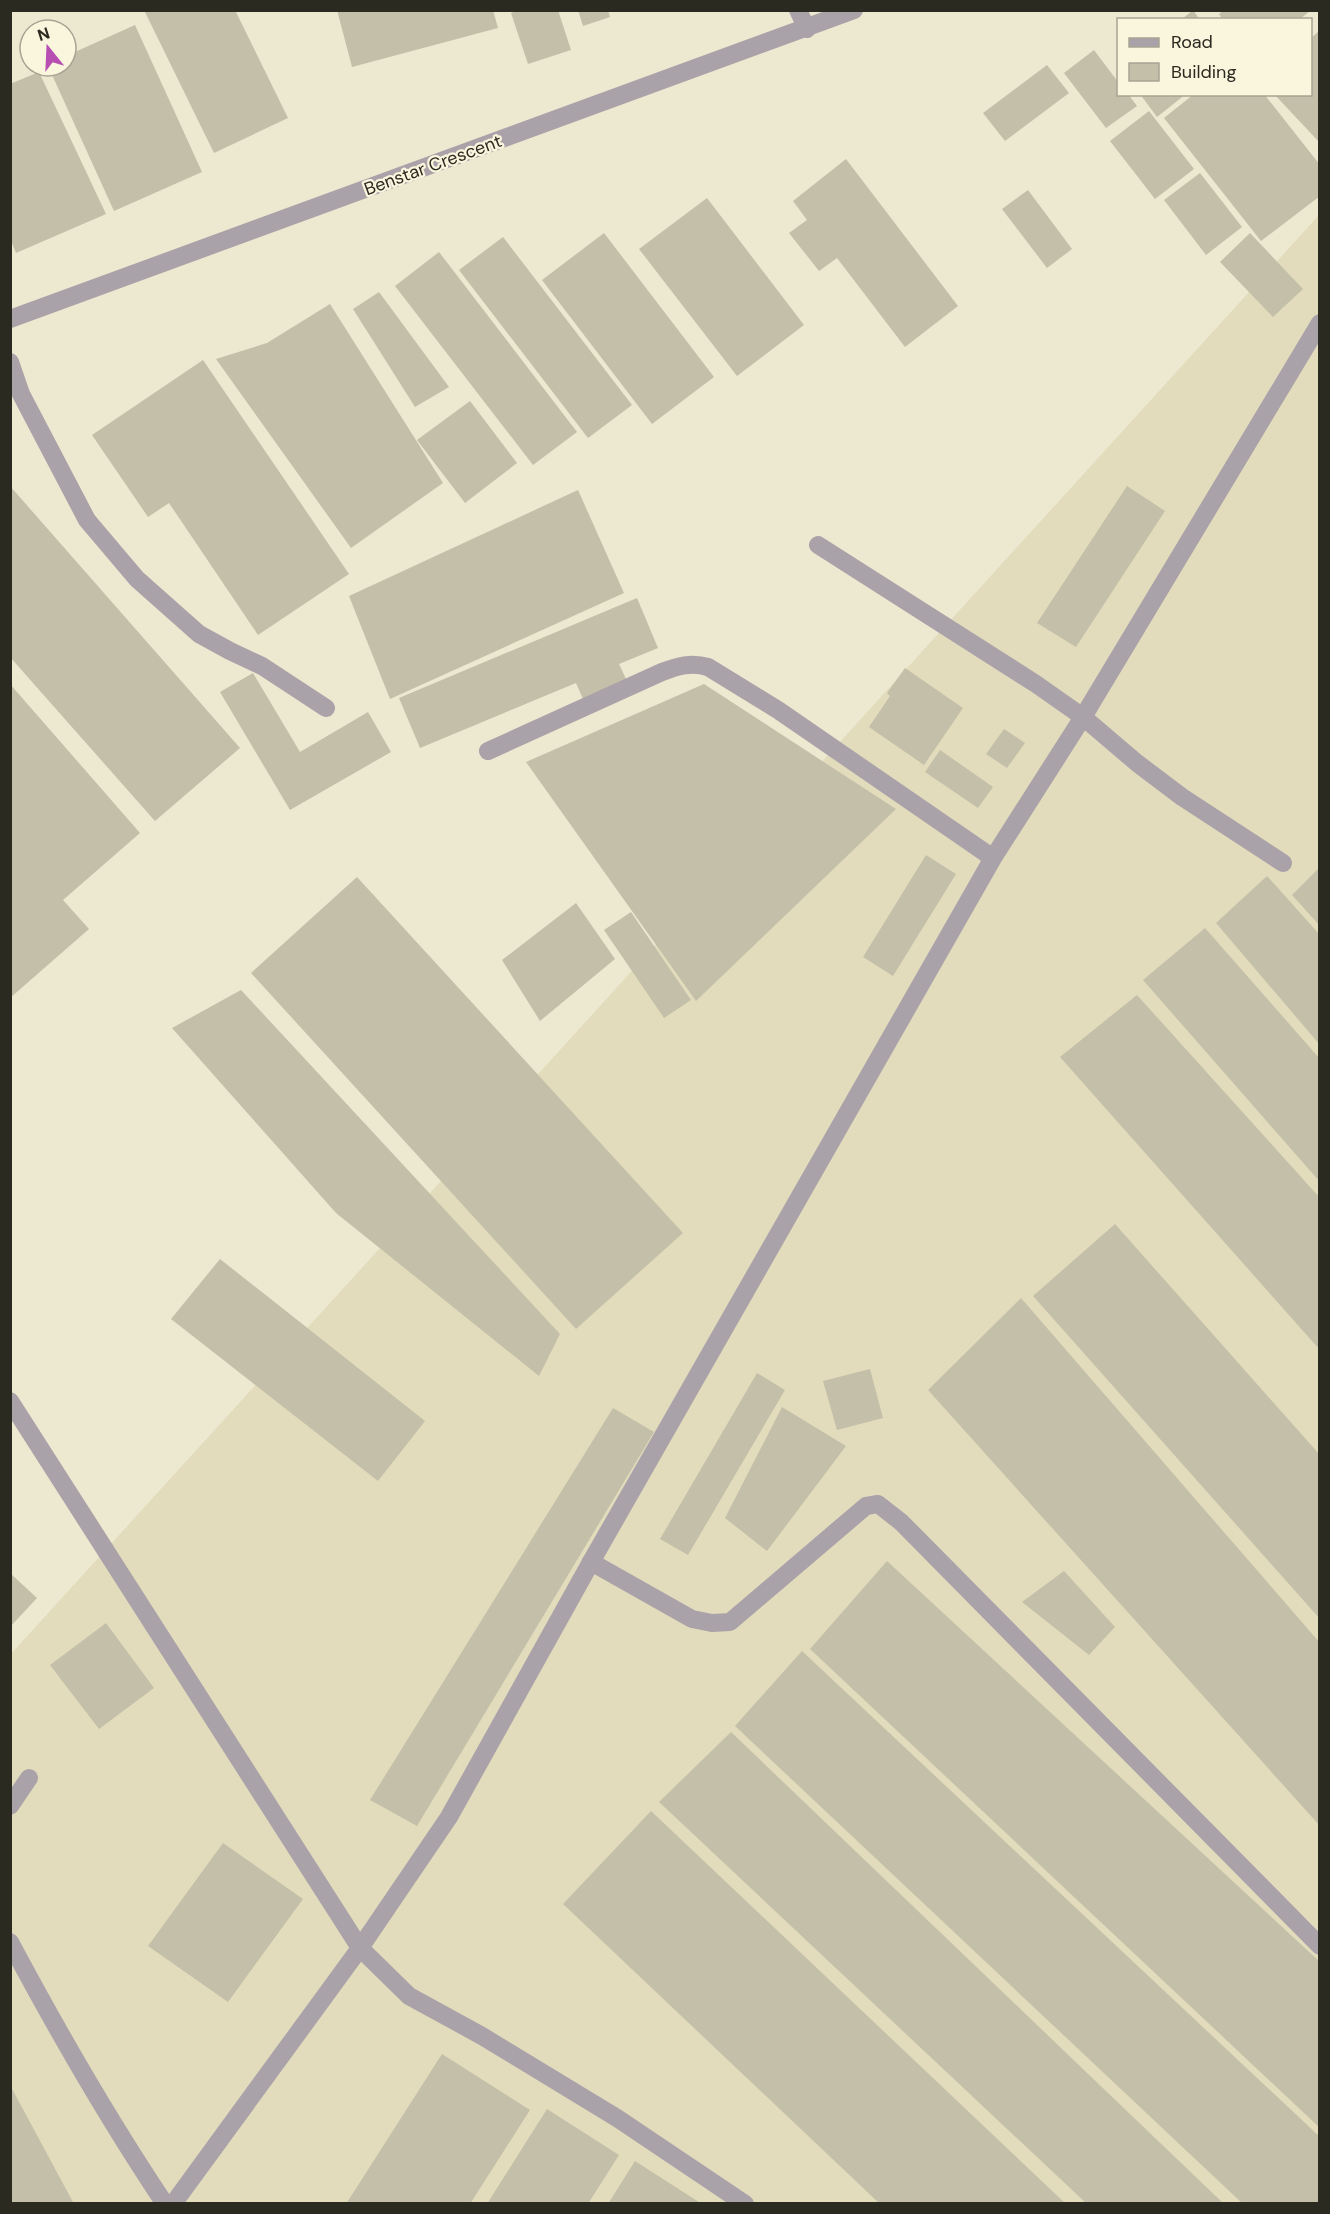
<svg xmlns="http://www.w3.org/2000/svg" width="1330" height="2214" font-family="'DM Sans',sans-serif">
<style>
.built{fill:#e2dcbd}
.building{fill:#c4bfa8}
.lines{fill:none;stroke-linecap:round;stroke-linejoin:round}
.lane{stroke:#aaa2a9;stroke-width:18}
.street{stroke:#aaa2a9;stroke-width:18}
.labels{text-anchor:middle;stroke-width:4.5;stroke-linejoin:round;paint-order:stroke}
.street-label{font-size:18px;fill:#2b2a21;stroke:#faf5dd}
</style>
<rect width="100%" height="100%" fill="#ede8d0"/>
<!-- built -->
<path class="built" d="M1319 215V2203H11L10 1655Z"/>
<!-- building -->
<path class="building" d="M144 10H235L288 118 214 153Z
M337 10H493L498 28 352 67Z
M519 10H558L571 50 528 64 511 13Z
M578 10H608L610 17 583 26Z
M1193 10 1200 20H1181Z
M1224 10H1311L1299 20H1223L1219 14Z
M135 25 202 172 114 211 48 66H66V56Z
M1320 30V143L1274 94H1310V39Z
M1094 50 1118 82V94H1128L1137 106 1106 128 1064 73Z
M1047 65 1069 93 1005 141 983 113Z
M39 72 106 214 16 253 10 238V84Z
M1140 94H1186L1157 117Z
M1194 94H1264L1320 165V196L1261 241 1164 118Z
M1149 111 1194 169 1155 199 1110 141Z
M846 159 958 306 905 347 837 258 819 271 789 233 807 220 793 201Z
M1200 173 1242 227 1206 255 1164 200Z
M1028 190 1072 249 1047 268 1002 209Z
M707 198 804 325 737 376 639 249Z
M604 233 714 377 652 424 542 280Z
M1250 233 1303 289 1273 317 1220 262Z
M503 237 632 405 588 438 459 270Z
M439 252 577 432 533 465 395 286Z
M379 292 449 387 415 407 353 309Z
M330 304 443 483 351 548 216 359 267 343Z
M203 360 349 574 258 635 169 503 148 517 92 435Z
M470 401 517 463 465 503 417 440Z
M10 486 240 748 155 821 10 657Z
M1127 486 1165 511 1076 647 1037 623Z
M578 490 624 593 390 699 349 596Z
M637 598 658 648 619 664 627 681 583 699 576 683 420 748 399 698Z
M905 668 963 708 924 765 869 727 890 696 887 693Z
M253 673 300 752 368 712 391 752 290 810 220 692Z
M10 684 140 833 63 900 89 929 10 998Z
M704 684 896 809 696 1001 526 762Z
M1004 729 1025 743 1007 768 986 754Z
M940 750 993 787 978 808 925 772Z
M926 855 956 874 893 976 863 957Z
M1320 867V926L1292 895Z
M1267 876 1320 935V1045L1216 923Z
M357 877 683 1233 576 1329 251 973Z
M576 903 615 959 540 1021 502 960Z
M631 912 691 1000 664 1018 604 930Z
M1205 928 1320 1059V1182L1143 980Z
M241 990 560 1334 539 1376 336 1213 172 1028Z
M1137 995 1320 1198V1350L1060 1057Z
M1115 1224 1320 1455V1619L1033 1296Z
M220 1259 425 1421 378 1481 171 1319Z
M1021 1298 1320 1643V1826L928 1390Z
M870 1369 883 1418 837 1430 823 1381Z
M757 1373 785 1390 688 1555 660 1539Z
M782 1407 846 1446 767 1551 725 1518Z
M613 1408 654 1432 417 1826 370 1800Z
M887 1561 1320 1962V2128L810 1649Z
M1064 1571 1115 1627 1089 1655 1022 1602Z
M10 1573 37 1598 10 1627Z
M106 1623 154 1688 99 1729 50 1665Z
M802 1651 1320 2137V2204H1243L735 1726Z
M731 1732 1224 2204H1087L659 1802Z
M651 1811 1066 2204H880L563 1904Z
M223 1843 303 1899 228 2002 148 1946Z
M442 2054 530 2110 470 2204H346Z
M10 2085 74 2204H10Z
M547 2109 619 2155 588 2204H487Z
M635 2161 702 2204H608Z"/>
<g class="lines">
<!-- lane -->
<path class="lane" d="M10 362 21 394 87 520 137 579 199 634 230 651 262 666 326 708
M818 545 1036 684 1083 717 1137 763 1182 797 1283 863
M591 1562 692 1619 712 1623 730 1622 866 1506 878 1504 901 1522 1320 1946
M10 1806 29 1778
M10 1942C58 2032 108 2119 165 2204
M360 1948 409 1996 482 2036 617 2118 745 2204"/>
<!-- street -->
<path class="street" d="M798 10 807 29
M10 319 854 10
M488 751 662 672C678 666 691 662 708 667L778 710 993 858
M10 1401 360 1948
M173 2204 360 1948 449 1817 591 1562 993 858 1083 717 1320 323"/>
</g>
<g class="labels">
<!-- street labels -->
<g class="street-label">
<text transform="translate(433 165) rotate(-20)" y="6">Benstar Crescent</text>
</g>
</g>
<!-- border -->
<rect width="1330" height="2214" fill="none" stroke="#2b2a21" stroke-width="24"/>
<!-- legend -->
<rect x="1117" y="18" width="195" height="78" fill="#faf5dd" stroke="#a7a492" stroke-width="1.5"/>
<rect x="1129" y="38" width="30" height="9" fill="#aaa2a9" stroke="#a7a492" stroke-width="1.5"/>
<text x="1171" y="48" font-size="18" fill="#2b2a21">Road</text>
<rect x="1129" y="63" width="30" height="18" fill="#c4bfa8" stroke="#a7a492" stroke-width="1.5"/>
<text x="1171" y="78" font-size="18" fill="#2b2a21">Building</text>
<!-- north arrow -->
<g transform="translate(48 48) rotate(342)"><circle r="28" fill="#faf5dd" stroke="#a7a492" stroke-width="1.5"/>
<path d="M0-4.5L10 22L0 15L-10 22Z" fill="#b74fb3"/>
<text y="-9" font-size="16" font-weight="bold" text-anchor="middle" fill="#2b2a21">N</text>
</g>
</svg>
